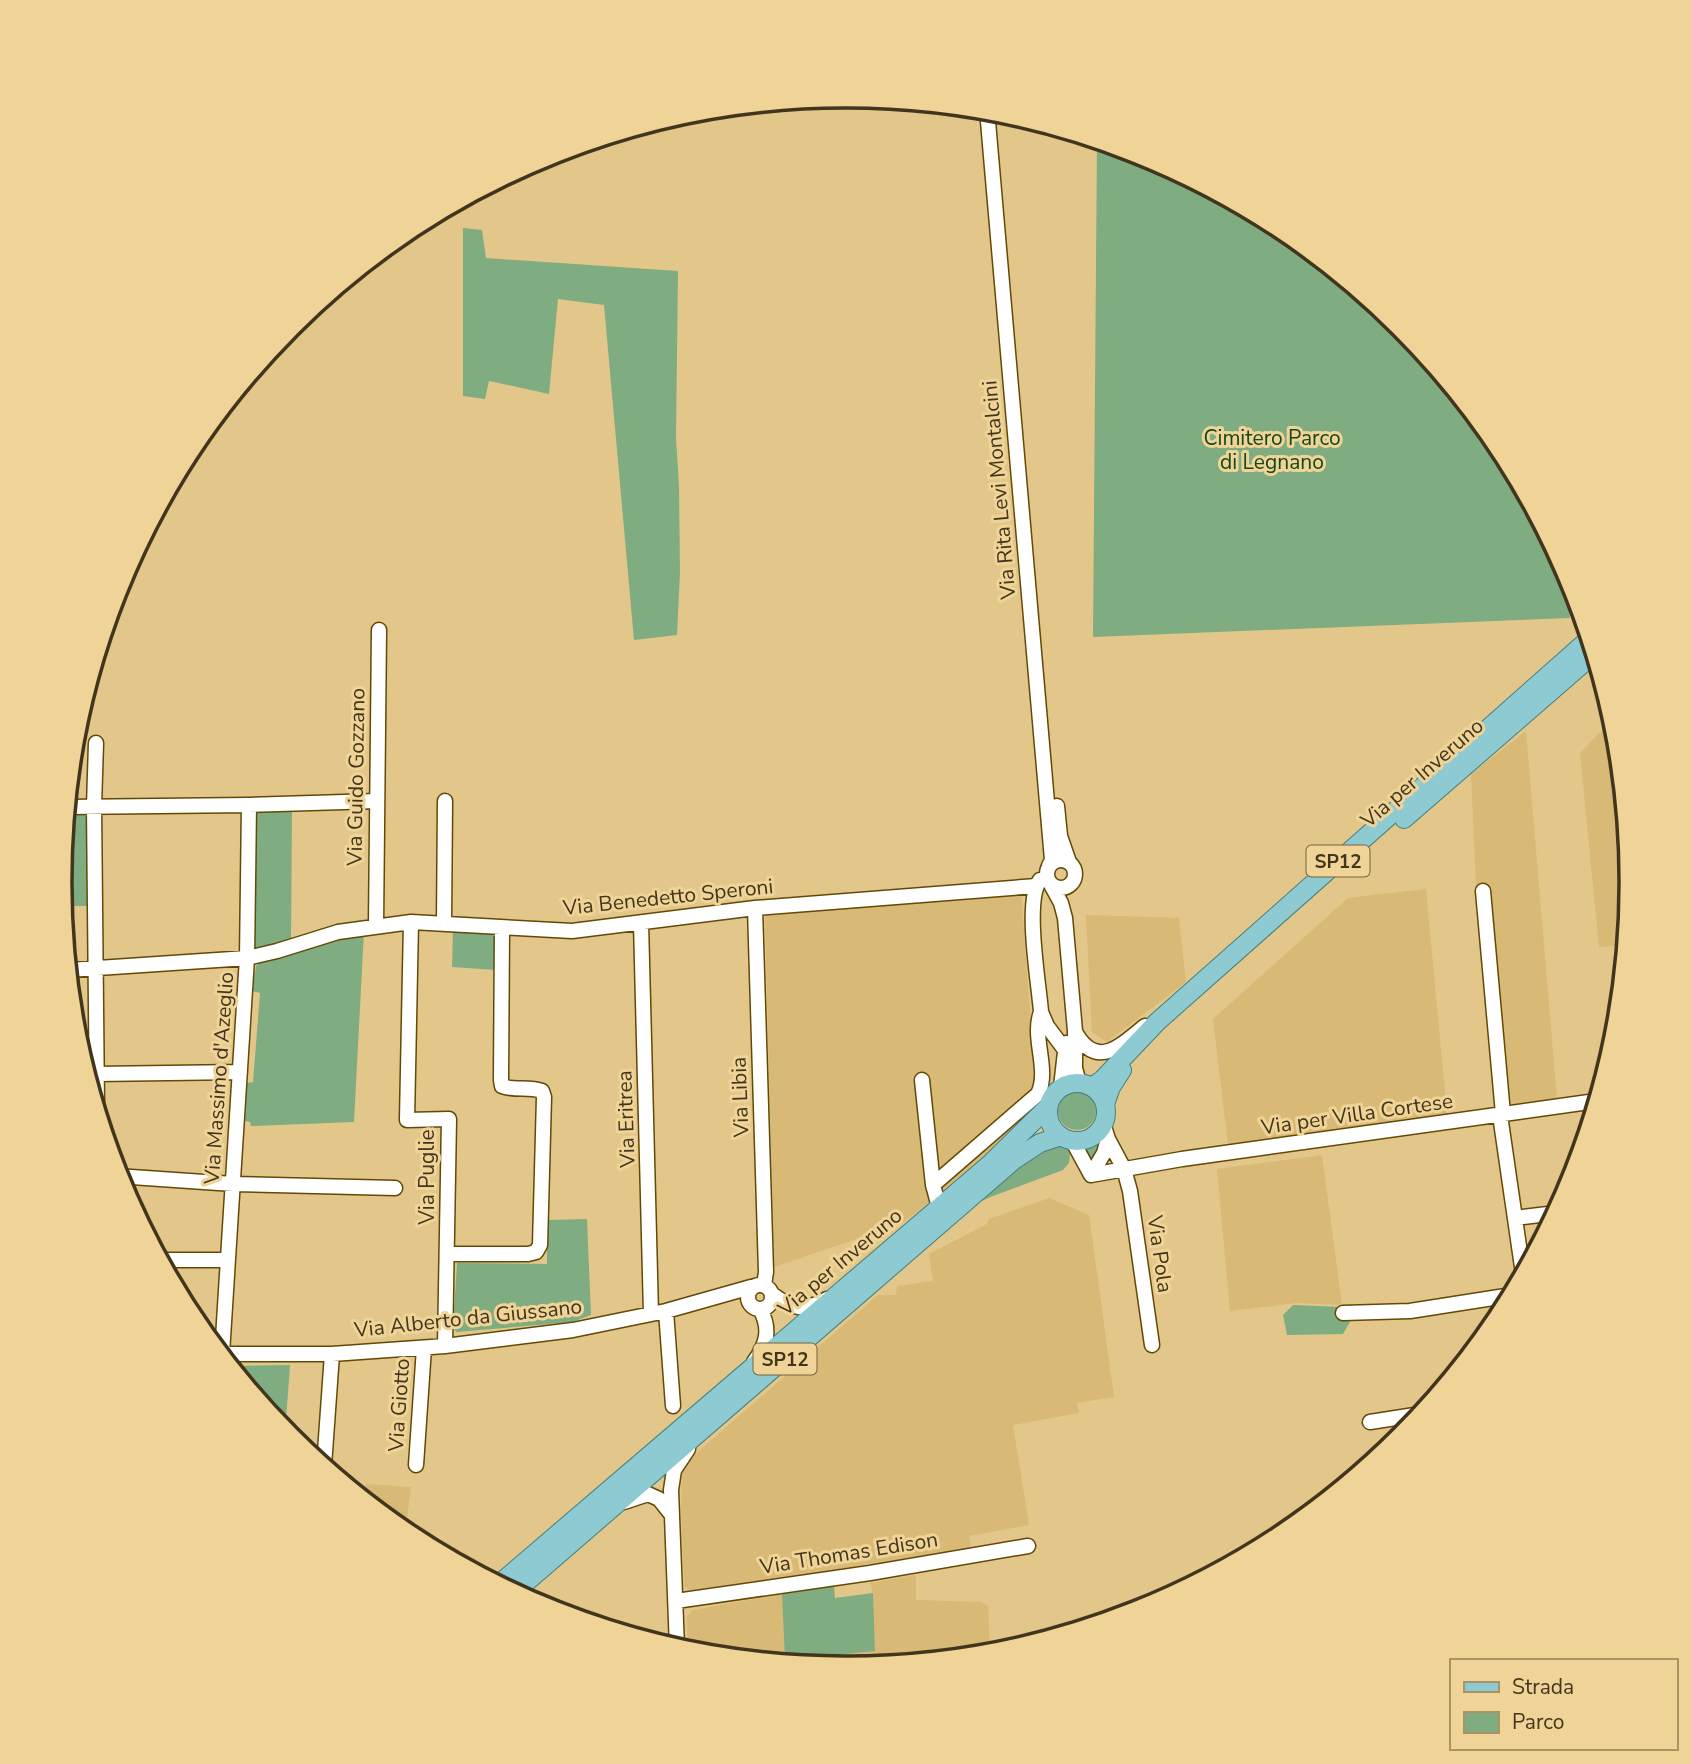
<svg xmlns="http://www.w3.org/2000/svg" width="1691" height="1764" font-family="'Nunito Sans',sans-serif">
<style>
.built{fill:#d8b975}
.green{fill:#7fad81}
.lines{fill:none;stroke-linecap:round;stroke-linejoin:round}
.minor-casing{stroke:#624904;stroke-width:17}
.major-casing{stroke:#427f7e;stroke-width:20}
.minor{stroke:#fff;stroke-width:14}
.major{stroke:#8ecad1;stroke-width:18}
.labels{text-anchor:middle;stroke-width:6;stroke-linejoin:round;paint-order:stroke}
.shield{fill:#f0d396;stroke:#766541;stroke-width:2}
.shield-label{font-size:19px;font-weight:bold;fill:#41361d}
.park-label{font-size:21px;fill:#12491b;stroke:#f0d396}
.street-label{font-size:21px;fill:#41361d;stroke:#f0d396}
.rim{fill:none;stroke:#41361d;stroke-width:3.5}
</style>
<rect width="100%" height="100%" fill="#e3c68a"/>
<!-- built -->
<path class="built" d="M1613 719 1616 729 1631 882 1625 945 1599 947 1580 753Z
M1526 731 1557 1100 1498 1107 1476 884 1471 774Z
M1426 889 1447 1114 1228 1145 1213 1019 1348 898Z
M1021 892 1037 1106 953 1185 901 1224 774 1267 765 918 770 911Z
M1086 915 1179 918 1186 982 1107 1042 1092 1032Z
M1322 1155 1342 1305 1297 1303 1230 1311 1217 1169Z
M1049 1198 1089 1215 1114 1397 1077 1403 1079 1413 1013 1425 1029 1525 969 1536 971 1548 692 1592 684 1586 681 1506 682 1474 686 1462 878 1295H896L897 1286 933 1281 929 1254 987 1224 989 1219Z
M366 1484 411 1487 405 1533 365 1500Z
M916 1575V1600L981 1602 988 1606 990 1654 845 1668 786 1662 785 1660 769 1661 688 1652 687 1616 693 1610 782 1594 786 1660 875 1650 873 1593 870 1583Z"/>
<!-- green -->
<path class="green" d="M1097 141 1147 156 1283 229 1402 327 1499 446 1564 567 1570 618 1093 637Z
M463 228 482 230 486 258 678 271 676 438 679 486 680 572 677 635 634 640 604 305 558 299 549 394 489 381 485 399 463 396Z
M292 811 291 941 253 949 257 812Z
M83 813 88 819V906H62L60 882 66 814Z
M453 930 496 932V970L452 967Z
M364 931 354 1122 251 1126 250 1122 245 1121 247 1083 253 1082 260 993 252 991 256 966 262 961Z
M1058 1111a19 19 0 1 1 38 0a19 19 0 1 1-38 0Z
M1101 1134 1102 1144 1090 1166 1080 1146 1092 1142Z
M1059 1144 1065 1146 1070 1154 1069 1163 1063 1170 993 1196 965 1208 1034 1152Z
M587 1219 591 1315 572 1322 457 1332 453 1329 457 1263 547 1264V1220Z
M1293 1305 1342 1307 1351 1320 1343 1334 1287 1335 1283 1315Z
M290 1365V1366L285 1432 231 1366Z
M834 1586 835 1598 873 1593 875 1651 786 1660V1662L769 1661 785 1659 782 1594Z"/>
<g class="lines">
<!-- minor casing -->
<g class="minor-casing">
<path id="minor" d="M987 110 1052 860 1049 866
M96 743 94 806 97 1108
M1057 806 1060 836 1069 862
M67 807 249 805 377 801
M1047 874a14 14 0 1 1 28 0a14 14 0 1 1-28 0Z
M1040 880C1024 901 1039 984 1041 1012L1047 1026 1065 1050
M1050 883 1061 903 1065 918 1075 1031V1068L1079 1083
M1483 891 1503 1114
M755 908 766 1272 764 1285
M411 922 407 1120 449 1119 445 1346
M641 923 651 1314
M444 924 445 801
M376 926 379 630
M68 970 247 958 277 951 338 932 411 922 572 931 755 908 1036 886
M1075 1032C1097 1071 1121 1045 1145 1026
M96 1074 240 1072
M922 1080 933 1185 939 1207
M1061 1087 1066 1043
M1500 1115 1523 1274
M1103 1123 1108 1139 1124 1169 1130 1191 1152 1345
M1072 1140 1091 1175 1182 1159 1596 1101
M1091 1175 1104 1153 1108 1139
M117 1176 233 1184 395 1188
M933 1185 1038 1094C1050 1069 1031 1038 1041 1012
M1515 1218 1556 1213
M448 1254H528L536 1252 540 1245 544 1097 542 1091C529 1086 515 1091 502 1086L501 1080 502 928
M161 1260H228
M748 1297a12 12 0 1 1 24 0a12 12 0 1 1-24 0Z
M772 1294C792 1309 804 1312 827 1299
M666 1311 673 1406
M1343 1313 1410 1311 1512 1295
M221 1354H332L445 1346 573 1330 666 1311 751 1287
M222 1354 247 958 249 805
M754 1362C767 1344 771 1329 760 1309
M1370 1422 1421 1414
M416 1465 424 1348
M324 1466 332 1354
M624 1502 648 1494 659 1499 671 1514
M676 1601 870 1573 1028 1546
M677 1648 671 1490 674 1470 688 1449"/>
</g>
<!-- major casing -->
<g class="major-casing">
<path id="major" d="M1404 819 1594 654
M1048 1112a29 29 0 1 1 58 0a29 29 0 1 1-58 0Z
M1092 1087 1103 1079 1157 1022 1589 639
M1105 1104 1111 1087 1122 1070
M499 1584 991 1163 1048 1107
M515 1592 1014 1160 1040 1143 1061 1136"/>
</g>
<!-- minor -->
<use href="#minor" class="minor"/>
<!-- major -->
<use href="#major" class="major"/>
</g>
<g class="labels">
<!-- shield labels -->
<g class="shield">
<rect x="1306.5" y="845.5" width="63" height="31" rx="5"/>
<rect x="753.5" y="1343.5" width="63" height="31" rx="5"/>
</g>
<g class="shield-label">
<text x="1338" y="868">SP12</text>
<text x="785" y="1366">SP12</text>
</g>
<!-- park labels -->
<g class="park-label">
<text x="1272" y="445">Cimitero Parco<tspan x="1272" dy="24">di Legnano</tspan></text>
</g>
<!-- street labels -->
<g class="street-label">
<text transform="translate(999 490) rotate(-95)" y="7">Via Rita Levi Montalcini</text>
<text transform="translate(1422 773) rotate(-41)" y="7">Via per Inveruno</text>
<text transform="translate(356 777) rotate(-89)" y="7">Via Guido Gozzano</text>
<text transform="translate(668 897) rotate(-6)" y="7">Via Benedetto Speroni</text>
<text transform="translate(219 1078) rotate(-86)" y="7">Via Massimo d'Azeglio</text>
<text transform="translate(740 1097) rotate(-92)" y="7">Via Libia</text>
<text transform="translate(1357 1114) rotate(-8)" y="7">Via per Villa Cortese</text>
<text transform="translate(626 1119) rotate(-92)" y="7">Via Eritrea</text>
<text transform="translate(427 1177) rotate(-90)" y="7">Via Puglie</text>
<text transform="translate(1160 1254) rotate(82)" y="7">Via Pola</text>
<text transform="translate(840 1262) rotate(-40)" y="7">Via per Inveruno</text>
<text transform="translate(468 1318) rotate(-6)" y="7">Via Alberto da Giussano</text>
<text transform="translate(399 1405) rotate(-86)" y="7">Via Giotto</text>
<text transform="translate(849 1553) rotate(-9)" y="7">Via Thomas Edison</text>
</g>
</g>
<!-- crop -->
<path d="M0 0H1691V1764H0ZM845 108H846A773 773 0 0 1 1619 881V883A773 773 0 0 1 846 1656H845A773 773 0 0 1 72 883V881A773 773 0 0 1 845 108Z" fill="#f0d396" fill-rule="evenodd"/>
<path class="rim" d="M845 108H846A773 773 0 0 1 1619 881V883A773 773 0 0 1 846 1656H845A773 773 0 0 1 72 883V881A773 773 0 0 1 845 108Z"/>
<!-- legend -->
<rect x="1450" y="1659" width="228" height="91" fill="#f0d396" stroke="#aa9466" stroke-width="2"/>
<rect x="1464" y="1682" width="35" height="10" fill="#8ecad1" stroke="#aa9466" stroke-width="2"/>
<text x="1512" y="1694" font-size="21" fill="#41361d">Strada</text>
<rect x="1464" y="1712" width="35" height="21" fill="#7fad81" stroke="#aa9466" stroke-width="2"/>
<text x="1512" y="1729" font-size="21" fill="#41361d">Parco</text>
</svg>
